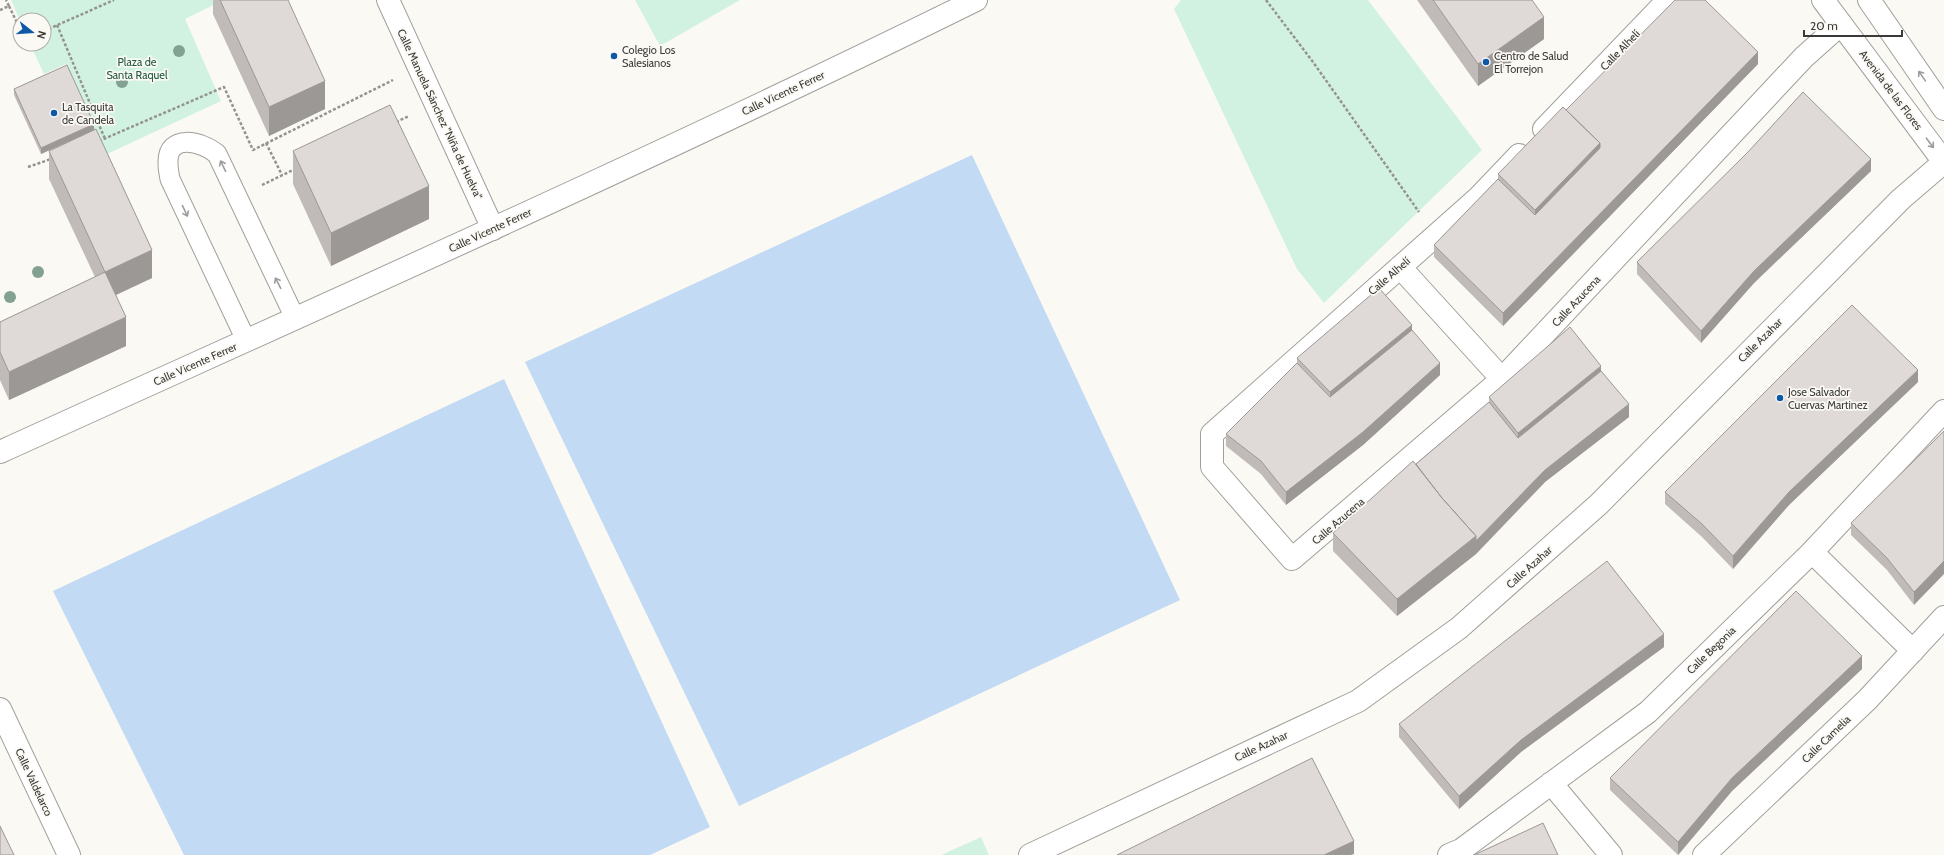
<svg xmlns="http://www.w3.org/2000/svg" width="1944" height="855" font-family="Cabin,sans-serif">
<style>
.green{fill:#d2f2e1}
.water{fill:#c2daf3}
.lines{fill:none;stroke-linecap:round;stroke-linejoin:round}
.lane-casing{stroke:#a19f9a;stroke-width:21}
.street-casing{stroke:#a19f9a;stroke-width:24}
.secondary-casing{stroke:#a19f9a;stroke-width:24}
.path{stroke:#94938f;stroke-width:2.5;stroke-dasharray:3 2;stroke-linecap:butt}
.lane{stroke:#fff;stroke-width:19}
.street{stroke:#fff;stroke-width:22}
.secondary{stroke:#fff;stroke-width:22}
.tree{fill:#83a192}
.wall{fill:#c0bbb9}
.shaded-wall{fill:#9c9896}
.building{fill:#dfd9d7;stroke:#9c9896}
.oneway{stroke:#9d9c9c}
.poi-dot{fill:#0d59a8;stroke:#fbf9f4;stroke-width:1.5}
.labels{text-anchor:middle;stroke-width:3.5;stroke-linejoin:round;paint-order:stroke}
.poi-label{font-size:11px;fill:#3b3a38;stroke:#fbf9f4;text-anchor:start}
.street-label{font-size:11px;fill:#3b3a38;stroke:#fbf9f4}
.park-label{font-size:11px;fill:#215941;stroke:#fbf9f4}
</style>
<rect width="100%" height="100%" fill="#fbf9f4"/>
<!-- green -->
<path class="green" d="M11 0H224L185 19 221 101 105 155 66 64 44 74 30 44H44V20L20 21Z
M635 0H740L660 46Z
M1181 0H1368L1482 150 1324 303 1297 269 1174 9Z
M981 837 989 855H941Z"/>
<!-- water -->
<path class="water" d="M972 155 1180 600 739 806 525 362Z
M504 379 710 827 650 855H184L53 591Z"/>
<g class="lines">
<!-- lane casing -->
<g class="lane-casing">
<path id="lane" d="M246 340 170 179C169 174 168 168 168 163 167 133 202 141 217 154L295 318"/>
</g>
<!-- street casing -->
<g class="street-casing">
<path id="street" d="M388 0 493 229
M1544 129 1668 0
M1519 155 1478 198 1212 434V467L1292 559 1502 379 1804 57 1841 24
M1400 267 1502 379
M1812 552 1913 651
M1551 783 1611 855
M1030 855 1358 701 1459 628 1599 504 1901 199 1944 162
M1449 855 1461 850 1648 712 1812 552 1944 411
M1704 855 1867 700 1944 617"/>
</g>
<!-- secondary casing -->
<g class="secondary-casing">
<path id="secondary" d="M1823 0 1944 162
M1869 0 1944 109
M0 452C326 304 654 159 976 0
M0 709 69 855"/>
</g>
<!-- path -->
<path class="path" d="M1266 0 1313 62 1419 212
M9 6 20 29
M0 10 9 6 6 0
M57 25 105 139
M44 31 114 0
M396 122 409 116
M99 141 224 87 253 150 393 80
M266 143 282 175
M28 167 51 159
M262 185 295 169"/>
<!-- lane -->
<use href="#lane" class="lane"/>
<!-- street -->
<use href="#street" class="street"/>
<!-- secondary -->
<use href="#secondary" class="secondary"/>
</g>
<!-- trees -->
<g class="tree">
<circle cx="179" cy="51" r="6"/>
<circle cx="122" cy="82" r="6"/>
<circle cx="38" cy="272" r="6"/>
<circle cx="10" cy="297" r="6"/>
</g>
<!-- wall -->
<path class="wall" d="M213 0H288L325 109 269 136 213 14Z
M1417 0H1532L1544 39 1478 86Z
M1758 64 1503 326 1434 257V245L1498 179V174L1566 110Z
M14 89 94 130 152 278 116 295 126 346 9 400 0 380V322L95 277 49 179V151L69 141 41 154 14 95Z
M293 151 429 219 331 266 293 184Z
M1871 171 1754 283 1701 343 1637 274V262Z
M1412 330 1440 375 1363 445 1286 505 1261 474 1226 446V434L1297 363V358Z
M1601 371 1629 417 1545 482 1476 554 1397 616 1333 551V533L1489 402V397Z
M1918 382 1789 505 1733 569 1702 537 1665 504V492Z
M1944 431 1914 605 1887 570 1851 535V523Z
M1664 647 1521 752 1459 809 1399 737V724Z
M1862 669 1732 791 1678 855 1610 790V778Z"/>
<!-- shaded-wall -->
<path class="shaded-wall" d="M1544 17V39L1478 86V64Z
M1758 52V64L1503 326V313Z
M325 81V109L269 136V107Z
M94 124V130L41 154V148Z
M1600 143V161L1535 227V210Z
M1871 159V171L1754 283 1701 343V331L1754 271Z
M429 186V219L331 266V233Z
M152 250V278L105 300V272Z
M126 317V346L9 400V372Z
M1412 325V343L1330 410V392Z
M1440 363V375L1363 445 1286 505V492Z
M1601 366V383L1518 451V433Z
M1918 370V382L1789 505 1733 569V556L1789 492Z
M1629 404V417L1545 482 1476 554 1397 616V599L1476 536 1545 470Z
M1944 561V574L1914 605V592Z
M1664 634V647L1521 752 1459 809V796L1521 740Z
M1862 656V669L1732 791 1678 855V842L1732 778Z
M1354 841V854L1351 855H1324Z"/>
<!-- building -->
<path class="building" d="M220 0H288L325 81 269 107Z
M1433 0H1532L1544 17 1478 64Z
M1675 0H1705L1758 52 1503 313 1434 245 1498 179 1535 215 1600 148V143L1566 110Z
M67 65 94 124 41 148 14 89Z
M1803 92 1871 159 1754 271 1701 331 1637 262 1748 152Z
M390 105 429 186 331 233 293 151Z
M1563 107 1600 143 1535 210 1498 174Z
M96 129 152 250 105 272 49 151Z
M105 272 126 317 9 372 0 352V322Z
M1379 288 1412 325 1330 392 1297 358Z
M1852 305 1918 370 1789 492 1733 556 1702 524 1665 492Z
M1570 327 1601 366 1518 433 1489 397Z
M1412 330 1440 363 1363 432 1286 492 1261 461 1226 434 1297 363 1330 397Z
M1601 371 1629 404 1545 470 1476 541V536L1442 498 1416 464 1489 402 1518 438Z
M1944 431V561L1914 592 1887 558 1851 523Z
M1413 461 1442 498 1476 536 1397 599 1333 533Z
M1607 561 1664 634 1521 740 1459 796 1399 724Z
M1796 591 1862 656 1732 778 1678 842 1610 778Z
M1312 758 1354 841 1324 855H1117Z
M1543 823 1558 855H1474Z
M0 826 14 855H0Z"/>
<!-- one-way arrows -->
<defs><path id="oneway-shaft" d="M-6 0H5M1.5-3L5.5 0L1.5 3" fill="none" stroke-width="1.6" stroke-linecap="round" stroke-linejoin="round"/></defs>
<g class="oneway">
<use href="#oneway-shaft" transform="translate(1922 76) rotate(-125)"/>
<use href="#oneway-shaft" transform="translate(1930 143) rotate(53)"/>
<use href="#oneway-shaft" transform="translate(223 166) rotate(-116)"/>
<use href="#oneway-shaft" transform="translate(185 211) rotate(65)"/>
<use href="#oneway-shaft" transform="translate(278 283) rotate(-117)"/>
</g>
<!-- markers -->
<g class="poi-dot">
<circle cx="614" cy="56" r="4"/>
<circle cx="1486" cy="62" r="4"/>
<circle cx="54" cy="113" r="4"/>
<circle cx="1780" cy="398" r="4"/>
</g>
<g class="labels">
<!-- poi labels -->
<g class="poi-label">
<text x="622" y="54">Colegio Los<tspan x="622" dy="13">Salesianos</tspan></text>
<text x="1494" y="60">Centro de Salud<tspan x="1494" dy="13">El Torrejon</tspan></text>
<text x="62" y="111">La Tasquita<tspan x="62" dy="13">de Candela</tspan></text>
<text x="1788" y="396">Jose Salvador<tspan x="1788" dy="13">Cuervas Martinez</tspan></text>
</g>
<!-- street labels -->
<g class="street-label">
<text transform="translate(1620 50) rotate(-46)" y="4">Calle Alhelí</text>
<text transform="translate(1891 90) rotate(53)" y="4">Avenida de las Flores</text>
<text transform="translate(783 93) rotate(-25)" y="4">Calle Vicente Ferrer</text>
<text transform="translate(440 114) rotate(65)" y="4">Calle Manuela Sánchez "Niña de Huelva"</text>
<text transform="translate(490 230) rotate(-25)" y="4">Calle Vicente Ferrer</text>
<text transform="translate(1389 276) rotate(-41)" y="4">Calle Alhelí</text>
<text transform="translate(1576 301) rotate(-47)" y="4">Calle Azucena</text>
<text transform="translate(1760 340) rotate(-45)" y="4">Calle Azahar</text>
<text transform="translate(195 364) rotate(-24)" y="4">Calle Vicente Ferrer</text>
<text transform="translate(1338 521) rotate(-41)" y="4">Calle Azucena</text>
<text transform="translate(1529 567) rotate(-42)" y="4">Calle Azahar</text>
<text transform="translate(1711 650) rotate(-44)" y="4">Calle Begonia</text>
<text transform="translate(1826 739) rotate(-44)" y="4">Calle Camelia</text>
<text transform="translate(1261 746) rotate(-25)" y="4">Calle Azahar</text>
<text transform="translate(34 782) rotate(65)" y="4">Calle Valdelarco</text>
</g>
<!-- park labels -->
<g class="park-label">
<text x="137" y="66">Plaza de<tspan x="137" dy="13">Santa Raquel</tspan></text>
</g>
</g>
<!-- north arrow -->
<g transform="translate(32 32) rotate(107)"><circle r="19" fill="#fbf9f4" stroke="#aeada9"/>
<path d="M0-3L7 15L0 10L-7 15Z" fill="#0d59a8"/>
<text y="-6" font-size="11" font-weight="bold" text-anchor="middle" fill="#3b3a38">N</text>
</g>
<!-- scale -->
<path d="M1804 30v6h98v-6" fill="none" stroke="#3b3a38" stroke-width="2"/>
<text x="1810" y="30" font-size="12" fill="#3b3a38" stroke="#fbf9f4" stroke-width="3" paint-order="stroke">20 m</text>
</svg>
